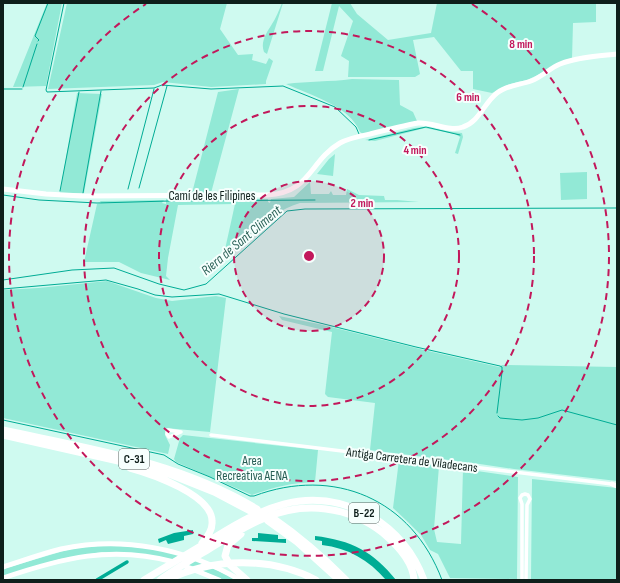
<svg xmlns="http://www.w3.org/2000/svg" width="620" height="583" font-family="'Sofia Sans Condensed',sans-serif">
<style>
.green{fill:#92e9d6}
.water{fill:#00ac95}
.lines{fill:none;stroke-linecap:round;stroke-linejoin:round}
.stream{stroke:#00ac95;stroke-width:1}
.canal{stroke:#00ac95;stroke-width:3.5}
.street{stroke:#fff;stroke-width:3.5}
.secondary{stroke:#fff;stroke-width:5}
.highway{stroke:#fff;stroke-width:7}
.ring{fill:none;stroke:#c2185b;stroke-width:2;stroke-dasharray:7 5}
.labels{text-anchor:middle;stroke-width:4;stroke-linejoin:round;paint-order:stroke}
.shield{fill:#f6fffd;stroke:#54625f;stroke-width:1}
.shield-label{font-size:12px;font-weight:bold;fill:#0e1f1b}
.street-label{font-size:13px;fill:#0e1f1b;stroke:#f6fffd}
.park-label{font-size:13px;fill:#285e54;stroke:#f6fffd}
.water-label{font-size:14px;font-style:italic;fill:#2b6157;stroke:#f6fffd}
.centre{fill:#c2185b;stroke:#f6fffd;stroke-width:2}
.ring-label{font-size:12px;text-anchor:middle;font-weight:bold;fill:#c2185b;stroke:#f6fffd;stroke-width:4;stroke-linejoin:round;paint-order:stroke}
</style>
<rect width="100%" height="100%" fill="#cffaf0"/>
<!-- green -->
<path class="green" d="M47 3H62L46 86 13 87Z
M67 3H227L220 29 238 55 253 54 252 60 266 64 269 58 273 61 266 81V84L211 87 163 82 154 85 48 89Z
M282 3H283L267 54 264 52C260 42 267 32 272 24 276 18 279 10 282 3Z
M332 3H350L357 14 388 40 431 33 437 3H596V22L573 23 572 59 527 80 510 84 492 93 473 89V71H461L434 37 413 40 420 74 415 77H348L349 61 341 56 353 21 339 6 323 71H315Z
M352 79 399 80 400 105 413 112 417 121 363 134 360 132C350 106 310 95 286 84 308 81 330 82 352 79Z
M239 89 211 193H192L218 92Z
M77 93 102 94 84 193H60Z
M424 127 452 132 462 133 463 137 458 154 455 153 460 137 455 134 425 128 375 141 365 140 414 128Z
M335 154 333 176 317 174 329 159Z
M587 172V199L561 200 560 173Z
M310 182 311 194H329L331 191 333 195H346L347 189 359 195 384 196 385 200H397L419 202 300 203C267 213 245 240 222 263L235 204 178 205 168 258 166 276 170 280 141 273 119 262H84L97 204 101 203 100 201 164 200 162 203 166 204V199H268V202L270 203 271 199 294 197Z
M107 281 156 298 172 301 216 296 226 298 210 432 165 428V435L170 445 168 454 3 418V290L38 288Z
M279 316 319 324 428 351 499 367 502 365 617 367V481L514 469 473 463 370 450 375 403 328 397 325 394 332 332 282 320Z
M183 435 318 450 315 482C290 483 275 487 252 495L176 462 174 459 180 438Z
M399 460 439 466 434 529 437 542 461 544 463 469 518 477 517 579 450 578 438 554 430 550 421 535 408 522 393 508Z
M532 479 617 488V580H531Z
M103 546C125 546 149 547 171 553 194 558 215 569 236 580H222L192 566 168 559 102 552 60 559 3 576V569L60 552 75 548Z"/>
<!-- water -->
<path class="water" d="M193 530V534L184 536V540L168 544 166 540 159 543 158 539 174 533Z
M258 533 278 535V539H286V543L252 541V538H258Z
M315 536C351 540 374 552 396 580H386C369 560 348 548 322 545V541L315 540Z"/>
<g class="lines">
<!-- stream -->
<path class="stream" d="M64 3 46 90 47 92 154 88 162 85 211 89 283 86 335 107 356 127 359 134
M38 41 39 40 35 36 48 3
M23 87 37 44
M3 89H22
M369 140 426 127 460 135
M139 188 167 86
M128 189 154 89
M60 191 79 92
M83 193 101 91
M3 195 39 200 97 203 169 201 315 200
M3 280 72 270 114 268 159 284 184 290 206 284 287 211 305 209 617 208
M3 289 106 280 138 289 155 295 172 297 219 294 284 314 416 347 500 366 502 367V372L497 413
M498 416 500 418 522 420 538 418 562 410 617 425
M3 420 164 455 178 464 210 477 250 496H254C334 466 412 499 442 580"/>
<!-- canal -->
<path class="canal" d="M97 580 127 562"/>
<!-- street -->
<path class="street" d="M168 430 181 432 169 437 167 434Z
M211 435 612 484
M522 580V504L520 498 522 495 525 494 528 495 530 499 527 505 526 580"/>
<!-- secondary -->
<path class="secondary" d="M3 189 46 194 82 196 267 195C311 193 309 161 340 143 349 138 360 136 370 134 386 130 402 126 418 123 433 122 449 132 463 127 479 122 484 103 497 93 507 85 520 85 531 81 542 77 550 68 560 64 577 57 599 56 617 54
M612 484 617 486
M182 565 219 580
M3 567C22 561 41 554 61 549 122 536 186 548 240 580
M3 578C62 558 112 545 174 562"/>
<!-- highway -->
<path class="highway" d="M3 430C91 449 179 462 257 509
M3 435 136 465 169 474 214 492 252 512
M130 468C152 474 212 495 212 521 213 530 207 537 202 543
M274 519C300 537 324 558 346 580
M268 521 297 542 339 580
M241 534 228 545 225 556 230 565 247 580
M144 580C164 568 184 556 204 544 258 510 307 481 371 516 396 531 414 553 424 580
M160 580C177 568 196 557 214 546 230 536 247 525 265 518 304 501 349 506 383 533 396 544 413 561 414 580
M167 580C212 558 270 556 316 580"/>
</g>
<!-- distance rings -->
<circle cx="309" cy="256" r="75" fill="#c2185b" fill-opacity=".12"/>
<g class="ring">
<circle cx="309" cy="256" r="75"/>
<circle cx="309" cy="256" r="150"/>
<circle cx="309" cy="256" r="225"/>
<path d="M472 4A300 300 0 1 1 146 4"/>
</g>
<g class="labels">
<!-- shield labels -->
<g class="shield">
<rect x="119" y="449" width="30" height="20" rx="3"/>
<rect x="349" y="503" width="30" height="20" rx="3"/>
</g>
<g class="shield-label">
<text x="134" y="463">C-31</text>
<text x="364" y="517">B-22</text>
</g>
<!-- street labels -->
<g class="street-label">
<text x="212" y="200">Camí de les Filipines</text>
<text transform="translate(412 459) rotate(7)" y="5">Antiga Carretera de Viladecans</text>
</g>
<!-- park labels -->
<g class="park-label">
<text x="252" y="465">Area<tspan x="252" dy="15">Recreativa AENA</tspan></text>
</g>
<!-- water labels -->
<g class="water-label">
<text transform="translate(241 240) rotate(-40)" y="5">Riera de Sant Climent</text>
</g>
</g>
<circle cx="309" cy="256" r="6" class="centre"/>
<g class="ring-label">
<text x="521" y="48">8 min</text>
<text x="468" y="101">6 min</text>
<text x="415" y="154">4 min</text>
<text x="362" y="207">2 min</text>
</g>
<!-- border -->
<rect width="620" height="583" fill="none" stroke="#0e1f1b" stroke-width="8"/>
</svg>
